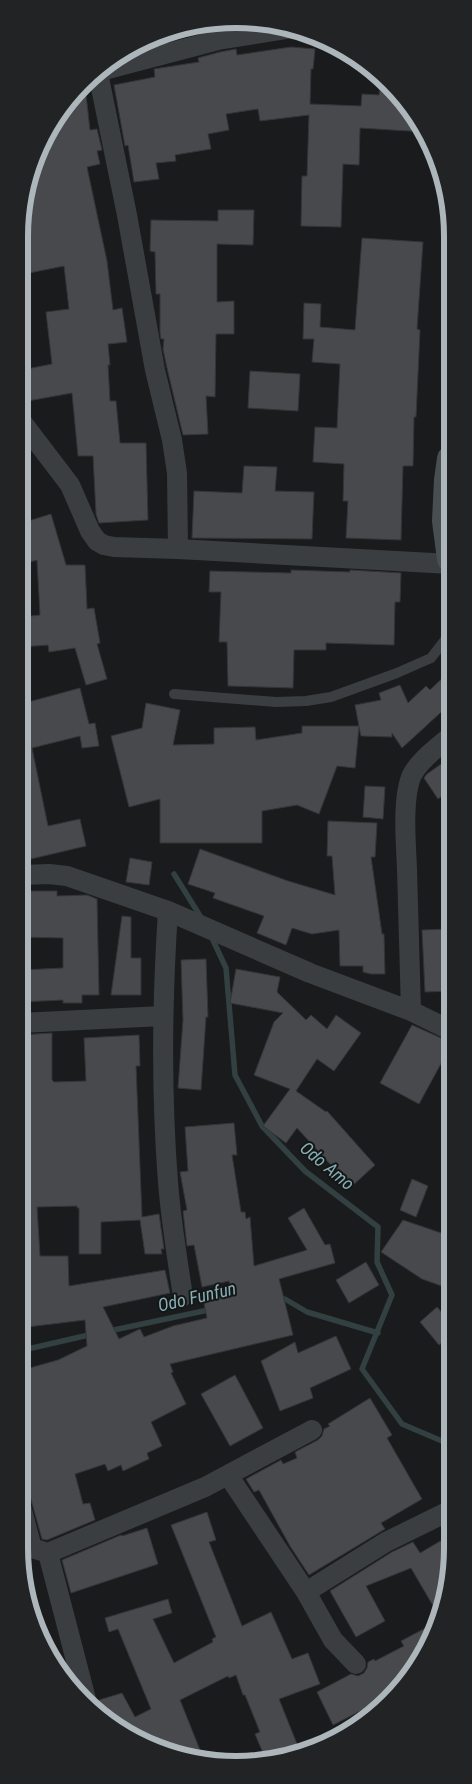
<svg xmlns="http://www.w3.org/2000/svg" width="472" height="1784" font-family="'Roboto Condensed',sans-serif">
<style>
.lines{fill:none;stroke-linecap:round;stroke-linejoin:round}
.stream{stroke:#324042;stroke-width:5.5}
.building{fill:#47494c;stroke:#343538}
.lane{stroke:#3b3e41;stroke-width:10}
.street{stroke:#3b3e41;stroke-width:20}
.secondary{stroke:#494e51;stroke-width:28}
.labels{text-anchor:middle;stroke-width:4;stroke-linejoin:round;paint-order:stroke}
.water-label{font-size:18px;font-style:italic;fill:#86afb4;stroke:#151617}
.rim{fill:none;stroke:#adb6bb;stroke-width:6}
</style>
<rect width="100%" height="100%" fill="#1a1b1c"/>
<g class="lines">
<!-- stream -->
<path class="stream" d="M174 874 202 919
M211 936 226 968 235 1075 262 1126 305 1171 378 1227 377 1262 392 1295 362 1369 402 1424 449 1444
M278 1299H285L307 1312 378 1333
M109 1331 213 1309
M19 1351 93 1334"/>
</g>
<!-- building -->
<path class="building" d="M193 23H232V26L193 34 190 24Z
M291 47 315 49 313 69H311L310 104 361 106 362 94 379 95 381 76 390 83 425 132 360 128 359 165 343 164 341 227 301 226 302 176H307L309 115 260 121 258 109 226 114 229 130 208 134 211 149 175 155 176 161 156 163 159 179 134 182 128 145 125 146 114 85 155 77 154 69 199 62 198 58 220 52 236 49 237 55Z
M85 86 90 130 97 129 102 150 97 151 100 164 87 167 107 261 113 310 122 308 127 342 108 344 110 365H108L110 401H116L120 443H146L148 520 99 523 96 514 93 456H78L72 393 22 402V370L52 364 46 312 69 309 64 266 29 273 23 245V194L55 116Z
M218 210H254L253 245 217 244V302L234 301V334H216L215 397 206 396 208 434 183 435 167 368 163 349 164 339H161L160 333V294H156L155 252 150 251 151 220 218 221Z
M362 238 423 242 417 329 420 330 416 417H414L413 466H403L401 540 346 538 348 501H343L344 464 313 462 315 427 337 428 340 364 312 362 314 339H303L304 303 321 304 320 327 355 330Z
M250 371 300 374 298 411 248 408Z
M244 466 277 467 275 491 314 492 312 539 192 538 194 491 242 493Z
M51 514 66 565H85L87 609 94 608 100 643 97 644 107 679 86 685 75 648 49 652 48 645 21 647 22 617 40 615 37 560 27 563 26 559 22 560V523Z
M291 570 350 572V570L401 573 400 602H395L394 645 326 643V650H294L293 688 228 686 227 642H219L221 592H209L210 571 291 573Z
M451 670V703L402 748 392 733V737L361 736 359 727 355 768 337 766 319 814 297 805 262 811V843H160V799L129 807 111 736 142 728 146 703 180 710 173 745 214 744V728L255 727 256 740 302 733V726H359L355 705 381 700 379 693 400 685 408 703 426 686 430 690Z
M80 688 89 724 95 723 99 746 82 748 80 736 32 748 48 826 80 819 86 846 31 859 21 819V704Z
M451 757 450 790 438 799 424 778 427 774Z
M365 786 385 787 383 819 363 817Z
M328 821 377 823 375 857H371L382 934H384L385 974H371L363 972V966H340L339 930 312 934 292 928 286 945 257 933 264 916 213 898 215 893 188 884 200 849 288 881 335 895 332 856H327Z
M130 858 152 862 149 885 126 882Z
M27 891H57V896L87 895 97 899 99 995H82V1003H63V1000L20 1002 21 970 63 968V938L21 937V898H27Z
M122 916 131 917V958H141V995H111Z
M450 929V991L425 992 422 930Z
M206 959 208 1017H206L201 1090 178 1088 183 1020 181 960Z
M236 969 280 977 277 992 306 1020 311 1015 327 1029 336 1015 361 1033 334 1071 317 1059 296 1091 326 1112 327 1111 375 1165 351 1187 297 1128 286 1143 263 1126 290 1089 254 1075 274 1022 283 1013 230 1003Z
M412 1025 450 1042V1047L419 1104 380 1083Z
M52 1033V1080L54 1082 86 1081 84 1038 139 1035 140 1066H136L142 1217 159 1214 164 1249H161L162 1254H145L140 1220 101 1222V1254H79V1208H77V1206L37 1207 40 1256H68L69 1286 165 1270 170 1293 103 1307 119 1339 140 1329 144 1337 173 1326 207 1318 203 1298 230 1285 229 1281 202 1287 194 1245 187 1246 183 1211 187 1210 180 1172 188 1171 185 1127 234 1123 237 1155H232L241 1212H245L246 1219 250 1217 254 1266 307 1250 288 1218 304 1208 325 1245 330 1244 335 1263 279 1279 293 1335 170 1364 173 1372 171 1373 186 1404 151 1422 162 1446 147 1453 149 1459 123 1471 121 1465 108 1471 105 1464 75 1474 83 1504 90 1503 95 1520 47 1540 42 1539 30 1496 27 1490 22 1488 19 1478V1371L58 1360 87 1346 85 1320 19 1328 20 1035Z
M412 1179 428 1186 416 1217 400 1210Z
M403 1220 450 1236V1289L422 1279 381 1252Z
M366 1262 379 1285 349 1303 336 1280Z
M437 1307 450 1322V1337L439 1345 420 1322Z
M336 1336 351 1369 310 1388 313 1398 280 1411 261 1361 295 1342 298 1353Z
M235 1375 263 1428 230 1446 201 1394Z
M370 1398 392 1435 387 1438 422 1499 381 1523 385 1529 309 1575 290 1546 259 1490 254 1492 246 1479 281 1460 283 1464 297 1458 295 1452 318 1440 322 1436 324 1429 330 1426 328 1424Z
M207 1512 216 1540 209 1542 242 1626 271 1612 292 1659 308 1653 320 1684 279 1699 301 1754 292 1758 266 1760 255 1734 260 1732 245 1695H243L236 1675 229 1678 228 1676 180 1700 204 1760 140 1743 103 1714 99 1700 122 1693 135 1717 151 1709 118 1629 109 1632 105 1618 168 1599 172 1613 153 1619 174 1663 213 1642 212 1639 216 1637 171 1525Z
M147 1528 158 1564 71 1593 62 1560 121 1535 122 1536Z
M449 1536V1590L439 1616 411 1568 366 1586 385 1621 356 1637 330 1591 392 1552 413 1542 420 1553Z
M437 1622 424 1657 380 1707 378 1702 333 1725 317 1692 351 1674 358 1676 364 1673 367 1668 368 1662 374 1659 375 1661 404 1646 401 1641Z"/>
<g class="lines">
<!-- lane -->
<path class="lane" d="M174 694 276 702 306 701 331 697 397 673 431 658 451 632"/>
<!-- street -->
<path class="street" d="M100 71 218 40 293 28
M98 73 127 215 155 370 172 440 177 473 178 549
M22 422 70 485 90 531 97 541 104 545 114 547 178 549 451 564
M21 875 49 874 67 876 168 911 310 973 411 1011 450 1030
M168 911C162 1001 161 1092 168 1182 171 1221 177 1258 183 1296
M411 1011C410 964 408 916 407 869 406 843 402 801 411 777 418 761 438 747 451 736
M20 1023 163 1016
M228 1475 306 1592 333 1640 356 1664
M19 1499 32 1548 48 1553 87 1703
M48 1553 205 1487 312 1430
M306 1592 386 1542 449 1511"/>
<!-- secondary -->
<path class="secondary" d="M451 559 446 521 448 480 451 459"/>
</g>
<g class="labels">
<!-- water labels -->
<g class="water-label">
<text transform="translate(327 1166) rotate(40)" y="6">Odo Amo</text>
<text transform="translate(197 1297) rotate(-13)" y="6">Odo Funfun</text>
</g>
</g>
<!-- crop -->
<path d="M0 0H472V1784H0ZM236 28H236A208 208 0 0 1 444 236V1548A208 208 0 0 1 236 1756H236A208 208 0 0 1 28 1548V236A208 208 0 0 1 236 28Z" fill="#212324" fill-rule="evenodd"/>
<path class="rim" d="M236 28H236A208 208 0 0 1 444 236V1548A208 208 0 0 1 236 1756H236A208 208 0 0 1 28 1548V236A208 208 0 0 1 236 28Z"/>
</svg>
